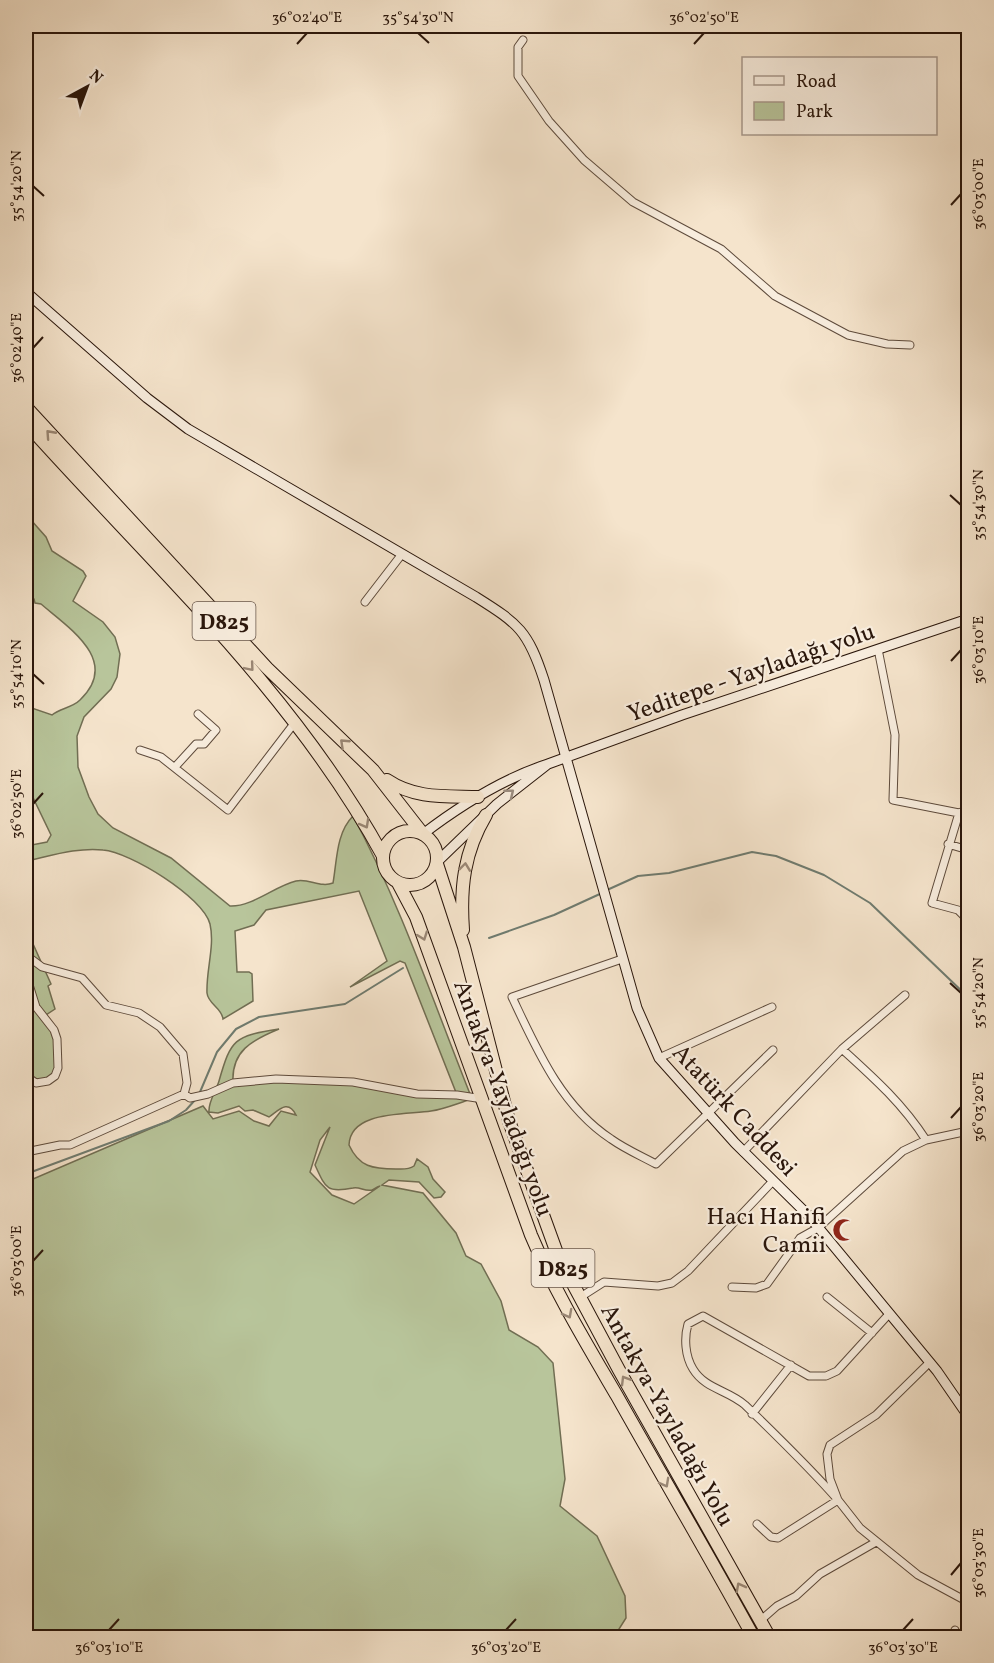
<svg xmlns="http://www.w3.org/2000/svg" width="994" height="1663" font-family="Vollkorn,serif">
<style>
.green{fill:#b8c59b;stroke:#716e53;stroke-width:1.5;fill-rule:evenodd}
.lines{fill:none;stroke-linecap:round;stroke-linejoin:round}
.stream{stroke:#6f7b6f;stroke-width:2}
.minor-casing{stroke:#5d4a3b;stroke-width:9}
.secondary-casing{stroke:#2a160b;stroke-width:11}
.trunk-casing{stroke:#2a160b;stroke-width:14}
.minor{stroke:#f8edde;stroke-width:7}
.secondary{stroke:#f8edde;stroke-width:9}
.trunk{stroke:#f5e4cc;stroke-width:12}
.oneway{stroke:#9a8775}
.oneway2{stroke:#9b8c7f}
.ticks{fill:none;stroke:#2a160b;stroke-width:2}
.labels{text-anchor:middle;stroke-width:4.5;stroke-linejoin:round;paint-order:stroke}
.shield{fill:#f8edde;stroke:#68564a;stroke-width:1.5}
.shield-label{font-size:22px;font-weight:bold;fill:#2a160b}
.street-label{font-size:24px;fill:#2a160b;stroke:#f8edde}
.poi-label{font-size:24px;fill:#2a160b;stroke:#f8edde;text-anchor:end}
.neatline{fill:none;stroke:#2a160b;stroke-width:2}
.ticks-label{font-size:15px;text-anchor:middle;fill:#2a160b}
</style>
<rect width="100%" height="100%" fill="#f5e4cc"/>
<filter id="stains"><feTurbulence type="fractalNoise" baseFrequency=".00333" numOctaves="4"/><feColorMatrix values="0 0 0 0 .2 0 0 0 0 .09 0 0 0 0 .02 0 0 0 .5 -.17"/></filter>
<radialGradient id="worn" r=".72"><stop offset=".6" stop-color="#630" stop-opacity="0"/><stop offset="1" stop-color="#630" stop-opacity=".3"/></radialGradient>
<!-- green -->
<path class="green" d="M31 520 46 537 52 551 83 571 86 576 73 601 103 622 115 637 120 654 117 677 111 689 84 717 77 736 78 767 89 797 98 814 113 828 171 858 230 906C252 907 275 886 296 881 309 878 320 888 333 883 337 861 336 833 353 816 401 905 434 1004 472 1099 458 1103 445 1109 431 1111 408 1115 350 1110 349 1145 359 1167 373 1169 396 1169 403 1169 408 1170 414 1166L417 1159 428 1167 433 1179 445 1192 441 1197 434 1198 419 1182 389 1180 382 1185 423 1193 456 1233 466 1256 481 1264 501 1301 509 1330 538 1347 553 1363 565 1479 560 1506 597 1536 625 1596 626 1618 614 1637H26V1182L203 1106 213 1119 239 1111 254 1121 269 1126 281 1111 296 1115C288 1099 279 1110 269 1117L253 1110 245 1111 239 1106 218 1113 209 1112C208 1102 216 1091 219 1081 231 1039 234 1036 279 1029 252 1040 231 1051 233 1083L309 1080 457 1095 405 963 400 961 350 987 387 961 359 891 266 910 254 925 235 931 237 972H249L252 974 253 1001 223 1019C222 1008 208 1004 207 993 206 970 215 946 210 924 203 897 130 852 103 850 78 847 50 856 26 861V846L47 842 51 835 26 783V706L52 715C60 708 72 708 80 700 121 661 69 628 41 604L35 603 34 599 26 595V527ZM330 1127 315 1165C326 1189 327 1193 353 1188 359 1186 365 1192 372 1190 374 1189 377 1187 380 1186L354 1204 332 1195 310 1172 320 1140Z
M26 933 29 935 51 984 48 986 55 1009 43 1017 55 1033 56 1072 44 1083 26 1076Z"/>
<g class="lines">
<!-- stream -->
<path class="stream" d="M607 890 638 876 669 873 752 852 776 856 824 875 870 903 968 997
M489 938 554 915 602 893
M200 1092 217 1052 236 1029 259 1017 345 1004 403 968
M26 1174 169 1121 186 1110 195 1100"/>
<!-- minor casing -->
<g class="minor-casing">
<path id="minor" d="M523 40 518 47V76L549 121 584 160 633 202 721 249 775 296 848 335 887 344 910 345
M365 602 402 554
M878 649 895 735 893 800 959 813
M140 750 161 757 228 810 296 721
M175 767 196 744H204L216 730 198 714
M968 809 959 813 932 903 958 910 968 920
M948 844 968 850
M26 955 42 967 82 978 106 1005 139 1013 160 1027 183 1054 187 1083 184 1094
M622 959 512 997C537 1050 561 1106 611 1139 625 1149 641 1156 656 1164L773 1050
M26 975 36 1007 54 1030 57 1039 58 1068 55 1076 48 1081 36 1083 26 1076
M842 1049C874 1078 903 1104 926 1140
M659 1058 772 1007
M26 1152 60 1145H70L184 1094 190 1098 208 1094 233 1083 276 1079 353 1082 417 1094 457 1095 483 1099
M743 1152 842 1049 905 995
M732 1287 756 1288 767 1284 800 1238 818 1228 903 1151 926 1140 968 1131
M827 1297 872 1333
M579 1298 604 1282 658 1286 672 1283 688 1271 773 1181
M930 1362 876 1415 830 1445 827 1454 830 1479 838 1500 860 1528 918 1575 968 1602
M752 1414 791 1365
M757 1524 771 1537 778 1538 838 1500C810 1468 776 1435 745 1405 728 1390 705 1389 693 1369 685 1356 684 1338 688 1324L703 1316 809 1376H826L837 1371 889 1314
M760 1621 777 1606 796 1596 820 1574 876 1542
M955 1630 958 1638"/>
</g>
<!-- secondary casing -->
<g class="secondary-casing">
<path id="secondary" d="M26 292 147 398 188 429 476 597C519 624 528 631 544 680L637 1008 659 1058 735 1143 808 1215 937 1371 968 1416
M548 764 682 715 968 619
M423 834C461 805 502 779 548 764L497 804 437 862"/>
</g>
<!-- trunk casing -->
<g class="trunk-casing">
<path id="trunk" d="M26 407 267 668 373 770 423 834
M26 423C151 563 292 690 383 856
M387 780C415 799 445 796 478 797
M383 858a27 27 0 1 1 54 0a27 27 0 1 1-54 0Z
M437 864 464 947 509 1121 558 1256 619 1370 770 1638
M398 883 416 917 531 1235C555 1292 586 1343 617 1396 662 1476 709 1556 754 1638
M463 930C460 887 464 852 486 815"/>
</g>
<!-- minor -->
<use href="#minor" class="minor"/>
<!-- secondary -->
<use href="#secondary" class="secondary"/>
<!-- trunk -->
<use href="#trunk" class="trunk"/>
</g>
<!-- one-way arrows -->
<defs><path id="oneway-chevron" d="M-2-3.5L2.5 0L-2 3.5" fill="none" stroke-width="1.6" stroke-linecap="round" stroke-linejoin="round" transform="scale(1.5)"/></defs>
<g class="oneway">
<use href="#oneway-chevron" transform="translate(50 434) rotate(-132)"/>
<use href="#oneway-chevron" transform="translate(250 667) rotate(50)"/>
<use href="#oneway-chevron" transform="translate(344 743) rotate(-137)"/>
<use href="#oneway-chevron" transform="translate(365 824) rotate(61)"/>
<use href="#oneway-chevron" transform="translate(465 867) rotate(-83)"/>
<use href="#oneway-chevron" transform="translate(423 936) rotate(70)"/>
<use href="#oneway-chevron" transform="translate(568 1314) rotate(62)"/>
<use href="#oneway-chevron" transform="translate(625 1380) rotate(-121)"/>
<use href="#oneway-chevron" transform="translate(665 1483) rotate(61)"/>
<use href="#oneway-chevron" transform="translate(740 1587) rotate(-118)"/>
</g>
<use class="oneway2" href="#oneway-chevron" transform="translate(510 793) rotate(-39)"/>
<!-- ticks -->
<path class="ticks" d="M418 33 429 43M297 44 307 33M694 44 704 33M33 186 44 196M951 205 961 194M33 348 43 337M950 495 961 505M951 661 961 650M33 674 44 684M33 804 43 793M950 983 961 993M951 1118 961 1107M33 1261 43 1250M951 1575 961 1563M109 1630 119 1619M506 1630 516 1619M903 1630 913 1619"/>
<!-- icons -->
<defs>
<g id="mosque-bare" transform="scale(1.8)"><path d="M3.5-4.9A6 6 0 1 0 3.5 4.9A5 5 0 1 1 3.5-4.9Z" fill="#8f2418" stroke="#f8edde" stroke-width="2.5" paint-order="stroke"/></g>
</defs>
<g fill-rule="evenodd">
<use href="#mosque-bare" x="844" y="1230"/>
</g>
<g class="labels">
<!-- shield labels -->
<g class="shield">
<rect x="192.5" y="602" width="63" height="38" rx="4.5"/>
<rect x="531.5" y="1249" width="63" height="38" rx="4.5"/>
</g>
<g class="shield-label">
<text x="224" y="629">D825</text>
<text x="563" y="1276">D825</text>
</g>
<!-- street labels -->
<g class="street-label">
<text transform="translate(751 672) rotate(-19)" y="8">Yeditepe - Yayladağı yolu</text>
<text transform="translate(504 1098) rotate(70)" y="8">Antakya-Yayladağı yolu</text>
<text transform="translate(735 1110) rotate(47)" y="8">Atatürk Caddesi</text>
<text transform="translate(668 1415) rotate(61)" y="8">Antakya-Yayladağı Yolu</text>
</g>
<!-- poi labels -->
<g class="poi-label">
<text x="826" y="1224">Hacı Hanifi<tspan x="826" dy="28">Camii</tspan></text>
</g>
</g>
<!-- margin -->
<rect width="994" height="1663" fill="none" stroke="#f5e4cc" stroke-width="66"/>
<!-- legend -->
<rect x="742" y="57" width="195" height="78" fill="#f8edde" stroke="#a6978a" stroke-width="1.5"/>
<rect x="754" y="76" width="30" height="9" fill="#f8edde" stroke="#a6978a" stroke-width="1.5"/>
<text x="796" y="87" font-size="18" fill="#2a160b">Road</text>
<rect x="754" y="102" width="30" height="18" fill="#b8c59b" stroke="#a6978a" stroke-width="1.5"/>
<text x="796" y="117" font-size="18" fill="#2a160b">Park</text>
<!-- north arrow -->
<g transform="translate(87 87) rotate(41)" stroke="#f8edde" stroke-width="4.5" paint-order="stroke">
<path d="M0-4.5L10 22L0 15L-10 22Z" fill="#2a160b"/>
<text y="-9" font-size="16" font-weight="bold" text-anchor="middle" fill="#2a160b">N</text>
</g>
<rect x="33" y="33" width="928" height="1597" class="neatline"/>
<g class="ticks-label">
<text x="307" y="22">36°02'40"E</text>
<text x="418" y="22">35°54'30"N</text>
<text x="704" y="22">36°02'50"E</text>
<text transform="translate(16 186) rotate(-90)" y="5">35°54'20"N</text>
<text transform="translate(978 194) rotate(-90)" y="5">36°03'00"E</text>
<text transform="translate(16 348) rotate(-90)" y="5">36°02'40"E</text>
<text transform="translate(978 505) rotate(-90)" y="5">35°54'30"N</text>
<text transform="translate(978 650) rotate(-90)" y="5">36°03'10"E</text>
<text transform="translate(16 674) rotate(-90)" y="5">35°54'10"N</text>
<text transform="translate(16 804) rotate(-90)" y="5">36°02'50"E</text>
<text transform="translate(978 993) rotate(-90)" y="5">35°54'20"N</text>
<text transform="translate(978 1107) rotate(-90)" y="5">36°03'20"E</text>
<text transform="translate(16 1261) rotate(-90)" y="5">36°03'00"E</text>
<text transform="translate(978 1563) rotate(-90)" y="5">36°03'30"E</text>
<text x="109" y="1652">36°03'10"E</text>
<text x="506" y="1652">36°03'20"E</text>
<text x="903" y="1652">36°03'30"E</text>
</g>
<rect width="100%" height="100%" filter="url(#stains)"/>
<rect width="100%" height="100%" fill="url(#worn)"/>
</svg>
